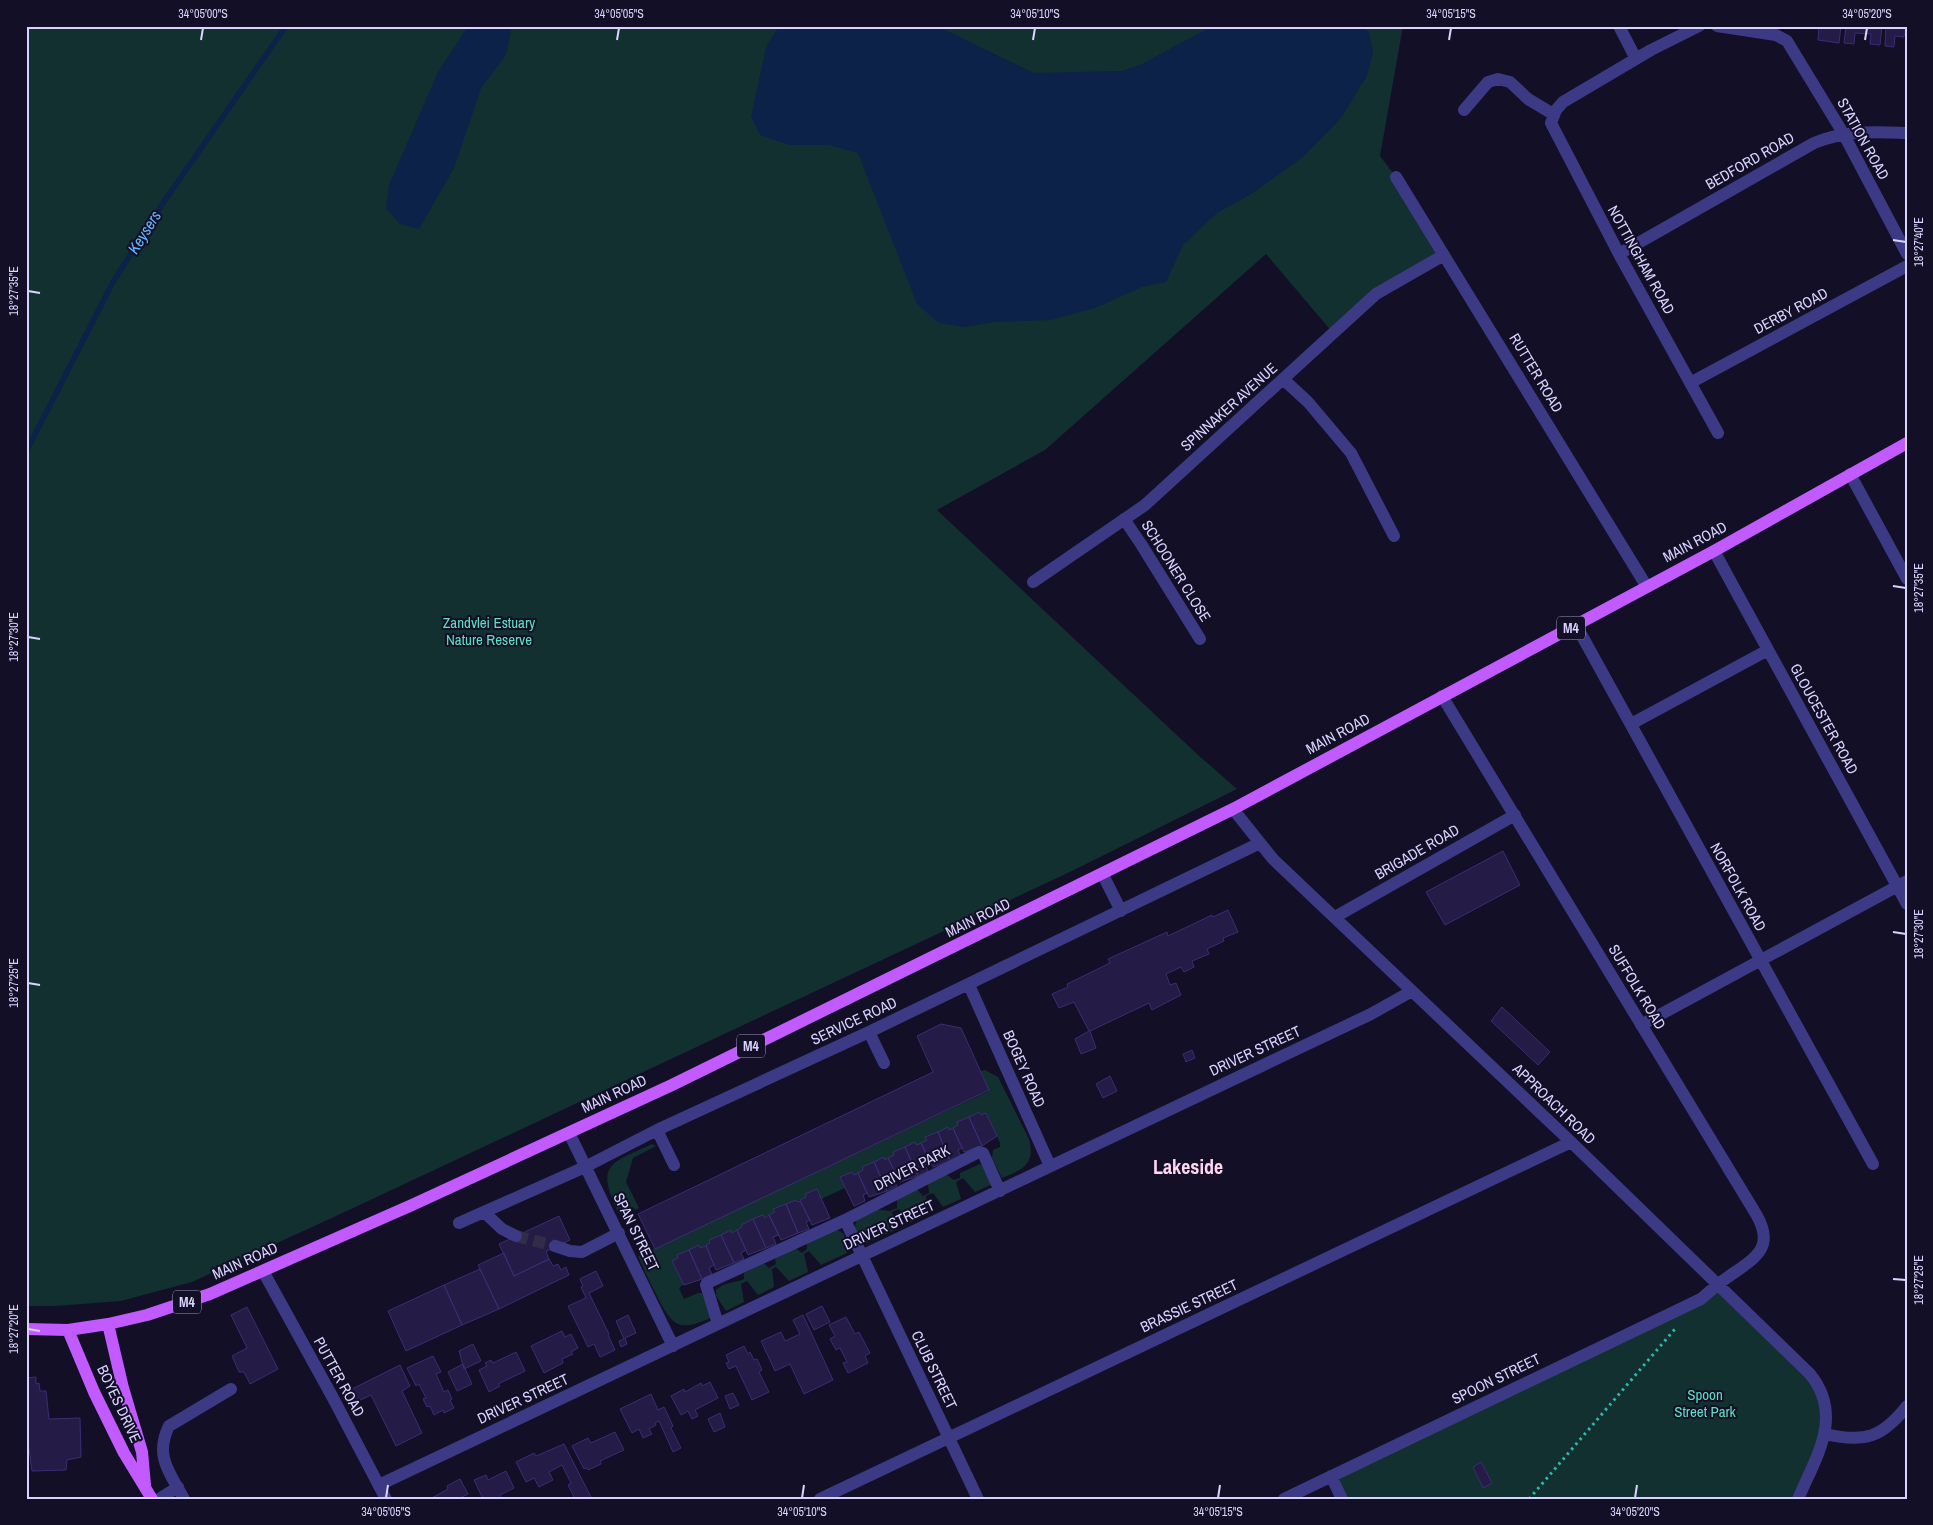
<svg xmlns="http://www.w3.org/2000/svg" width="1933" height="1525" font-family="'Archivo Narrow',sans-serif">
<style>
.green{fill:#12302f}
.water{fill:#0c2248}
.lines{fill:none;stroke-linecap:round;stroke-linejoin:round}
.stream{stroke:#0c2248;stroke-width:5.5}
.building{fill:#241b47;stroke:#3b2d73}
.minor-tunnel{stroke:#312d47;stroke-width:12;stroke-dasharray:12 6;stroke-linecap:butt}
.path{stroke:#2fb8b0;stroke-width:3;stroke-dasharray:2.5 4;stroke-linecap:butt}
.minor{stroke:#3d3a85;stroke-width:12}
.major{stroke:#c25bff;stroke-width:12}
.ticks{fill:none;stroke:#d9d4ff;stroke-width:2}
.labels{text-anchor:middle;stroke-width:4;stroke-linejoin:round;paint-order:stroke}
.shield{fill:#130f26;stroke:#9e99be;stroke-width:1}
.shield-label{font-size:14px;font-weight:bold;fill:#d9d4ff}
.street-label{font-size:15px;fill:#d9d4ff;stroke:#130f26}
.park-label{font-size:15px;fill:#5fe0c0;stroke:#130f26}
.water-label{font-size:16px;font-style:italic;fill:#62b6ff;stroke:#130f26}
.district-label{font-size:20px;font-weight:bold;fill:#ffd6f0;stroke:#130f26}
.neatline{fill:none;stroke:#d9d4ff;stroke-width:2}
.ticks-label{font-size:12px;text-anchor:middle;fill:#d9d4ff}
</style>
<rect width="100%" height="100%" fill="#130f26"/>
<!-- green -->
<path class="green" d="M26 26H1403L1380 156 1396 177 1444 255 1376 294 1333 333 1266 254 1045 450 937 510 1197 754 1237 789 1074 870 334 1217 192 1282 121 1301 55 1306H26Z
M985 1070 998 1077 1029 1139C1036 1164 1022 1170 1002 1178L992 1158 993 1150 1000 1147V1143L986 1113 854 1175 840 1177 845 1188 821 1199 806 1197 673 1261 684 1284 679 1288 684 1299 698 1293H702L712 1317C679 1333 672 1326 657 1296 650 1283 644 1270 638 1256L989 1091 981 1071Z
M652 1144 656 1146 633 1158 626 1182 639 1208 635 1210 633 1207 619 1214C595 1164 609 1164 652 1144Z
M980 1164 986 1168 993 1184 975 1192 963 1178 956 1182 961 1199 943 1207 933 1193 926 1196 928 1214 909 1223 899 1209 892 1212 897 1229 867 1243 854 1230 858 1215 873 1209 890 1211 897 1208V1198L917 1189 923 1196 929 1193 928 1184 946 1174 954 1180 960 1178V1173Z
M836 1229 844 1234 847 1253 821 1265 809 1251 804 1254 808 1272 789 1281 776 1267 772 1269 774 1287 758 1295 747 1281 741 1284 744 1302 726 1311 716 1296V1290C725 1281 733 1284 744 1279V1273L764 1263 769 1268 776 1264 775 1259 794 1247 802 1253 807 1249V1243Z
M1719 1283 1798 1360 1827 1408 1798 1499H1342L1331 1476Z"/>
<!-- water -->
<path class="water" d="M468 26H512L506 55 481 88 454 168 419 229 400 224 386 208 389 185 438 72Z
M779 26H937L1034 73 1122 71 1142 64 1212 26H1360L1369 32 1373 52 1367 76 1341 118 1304 156 1253 193 1217 213 1183 245 1166 282 1142 287 1095 308 1051 320 995 322 965 327 939 323 917 304 858 153 829 145H790L760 135 751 117 766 47Z"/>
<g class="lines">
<!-- stream -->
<path class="stream" d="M26 452 113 282 163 203 286 26"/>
</g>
<!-- building -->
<path class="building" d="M1819 26H1841L1839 43 1818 40Z
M1846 26H1882L1880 45 1870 44 1871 34 1855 33 1854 44 1844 43Z
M1886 26H1907V34H1904V37L1895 36 1894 47 1885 46Z
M1503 851 1520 885 1445 925 1426 892Z
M1228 910 1238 932 1223 938 1224 941 1207 949 1209 954 1192 961 1194 967 1184 972 1181 967 1166 974 1170 985 1176 983 1181 995 1152 1010 1149 1003 1090 1031 1096 1048 1081 1054 1075 1039 1089 1031 1074 1002 1059 1008 1052 994 1068 987 1067 984 1110 963 1108 959 1167 932 1168 936 1212 915 1213 917Z
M1502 1007 1550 1052 1538 1065 1491 1021Z
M941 1024 961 1028 989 1090 655 1249 638 1214 933 1072 917 1036Z
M1192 1050 1195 1058 1186 1062 1183 1054Z
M1110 1076 1117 1091 1103 1098 1096 1084Z
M979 1112 981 1115 986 1113 997 1136 982 1146 969 1117Z
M969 1117 982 1146 964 1152 953 1128 958 1125 957 1122Z
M948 1127 949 1130 953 1128 962 1148 958 1150 961 1156 950 1161 938 1132Z
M938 1132 950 1161 933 1167 921 1143 927 1140 925 1137Z
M915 1142 917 1145 921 1143 930 1163 925 1165 928 1171 918 1176 905 1147Z
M905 1147 918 1176 900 1182 888 1158 894 1155 893 1152Z
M884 1157 885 1160 888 1158 898 1178 894 1180 897 1186 887 1191 874 1162Z
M874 1162 887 1191 869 1197 858 1173 863 1170 862 1167Z
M852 1172 854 1175 858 1173 867 1193 863 1195 865 1201 854 1206 840 1177Z
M817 1189 830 1218 812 1225 800 1200 806 1197 805 1194Z
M796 1200 797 1202 800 1201 810 1220 806 1222 809 1229 798 1233 786 1204Z
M786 1204 798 1233 781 1240 769 1215 775 1212 773 1209Z
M763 1215 765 1218 769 1215 779 1235 773 1237 776 1244 766 1248 753 1219Z
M559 1216 570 1240 546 1251 549 1259 514 1276 499 1244Z
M753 1219 766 1248 748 1255 737 1230 742 1227 741 1225Z
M731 1230 732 1233 737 1230 746 1250 741 1253 744 1259 734 1263 721 1235Z
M721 1235 734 1263 716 1270 706 1245 710 1243 709 1240Z
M699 1245 700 1248 706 1246 714 1265 709 1268 712 1274 702 1279 689 1250Z
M689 1250 702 1279 684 1285 672 1261 678 1258 677 1255Z
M504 1253 514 1276 549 1259 553 1266 558 1264 561 1270 566 1267 569 1275 499 1309 478 1265Z
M480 1269 499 1309 462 1325 444 1285Z
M596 1271 603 1286 589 1293 609 1334 608 1335 615 1350 600 1357 594 1344 588 1347 568 1306 586 1298 581 1287 583 1286 580 1279Z
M444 1285 462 1325 406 1351 388 1311Z
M822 1306 830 1322 814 1330 806 1314Z
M247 1307 278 1369 250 1384 244 1372H239L232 1356 247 1348 231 1315Z
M628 1315 636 1333 625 1338 627 1344 621 1347 619 1341 624 1339 616 1321Z
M803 1315 833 1380 804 1394 790 1364 775 1371 761 1341 781 1332 785 1341 800 1334 793 1320Z
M846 1317 855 1334 859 1332 870 1353 865 1356 868 1363 848 1373 843 1363 847 1362 840 1348 836 1350 830 1339 835 1336 829 1325Z
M562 1331 565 1337 571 1334 578 1348 571 1352 573 1354 562 1359 563 1363 544 1373 531 1346Z
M473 1344 481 1361 464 1369 459 1351Z
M744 1346 748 1354 750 1352 754 1360 757 1359 762 1370 759 1372 769 1392 752 1400 736 1366 729 1369 726 1363 729 1362 726 1355Z
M516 1352 525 1371 498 1384 500 1386 489 1392 479 1370 487 1366 485 1363 491 1360 493 1363Z
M433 1356 441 1372 436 1374 444 1392 448 1390 452 1399 450 1400 454 1408 444 1413 443 1410 434 1415 430 1406 427 1407 423 1399 426 1398 419 1384 416 1386 407 1368Z
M463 1364 472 1384 457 1391 448 1372Z
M400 1365 410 1386 402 1391 422 1433 396 1446 371 1395 356 1402 350 1390Z
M36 1377V1384L39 1383 40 1391H46L49 1419 80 1418 81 1457 67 1460 66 1470 32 1471 26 1426V1378Z
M710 1382 718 1398 695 1410 698 1416 692 1419 688 1411 681 1415 671 1396 684 1389 685 1392 701 1383 702 1386Z
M733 1393 739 1405 730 1409 725 1396Z
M651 1394 658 1410 664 1407 673 1426 671 1428 681 1448 673 1452 659 1421 655 1423 656 1425 649 1429 652 1434 643 1438 639 1429 632 1433 620 1409Z
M720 1413 725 1427 714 1432 708 1419Z
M615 1432 624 1450 600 1461 601 1464 588 1470 586 1468 584 1469 572 1446 588 1438 591 1443Z
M564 1444 591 1497 588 1499H575L568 1485 571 1483 562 1465 549 1472 553 1480 539 1487 534 1478 526 1482 516 1462 534 1453 536 1456Z
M1481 1462 1492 1483 1483 1488 1473 1467Z
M506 1471 514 1488 500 1495 502 1499H483L474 1480 486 1475 488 1480Z
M460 1479 468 1494 458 1499H430L448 1489 447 1486Z"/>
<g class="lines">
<!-- minor-tunnel -->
<path class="minor-tunnel" d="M516 1236 555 1246"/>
<!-- path -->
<path class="path" d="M1529 1499 1675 1329"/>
<!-- minor -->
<path class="minor" d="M1619 26 1636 59
M1699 26 1651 50 1563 102 1556 110 1551 123 1619 254 1718 433
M1717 26 1776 35 1787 41 1843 133 1907 254
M1464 110 1488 82 1498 79 1510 82 1528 99 1553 114
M1396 177 1647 587
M1619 254 1814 143C1846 130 1873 132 1907 133
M1283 379 1308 402 1351 453 1394 536
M1690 383 1907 266
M1850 474 1907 579
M1124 519 1141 544 1200 639
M1714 551 1907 904
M1033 582 1145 505 1376 294 1444 255
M1576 625 1873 1164
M1631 724 1768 650
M1233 809 1273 859 1571 1142 1810 1374C1844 1416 1816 1457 1798 1499
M1103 875 1121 911
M1335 917 1515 815
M969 985 1050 1166
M1641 1025 1907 881
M869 1032 884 1063
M657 1130 674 1165
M569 1133 673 1346
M484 1212 502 1229 516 1236
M845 1220 979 1152 983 1153 1000 1191
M459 1223 585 1167 657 1130 869 1032 1260 843
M555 1246 570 1251 582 1252 619 1233
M263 1271 333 1398 386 1499
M718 1324 706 1285 707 1283 845 1220 978 1499
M1825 1434C1864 1443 1882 1438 1907 1406
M1331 1476 1342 1499
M379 1485 1371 1014 1412 991
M159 1499 178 1487
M184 1499C170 1473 154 1456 169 1426L231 1389
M820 1499 1571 1142
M1284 1499 1701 1299C1710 1291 1719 1283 1728 1277 1755 1258 1776 1248 1756 1214L1442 696"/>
<!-- major -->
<path class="major" d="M108 1324 123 1388 142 1452 145 1485
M26 1329 68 1330 108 1324 147 1315 210 1294 412 1205 672 1085 1233 809 1714 551 1907 443
M68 1330 94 1392 124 1453 152 1499"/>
</g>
<!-- ticks -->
<path class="ticks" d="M201 40 203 28M617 40 619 28M1033 40 1035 28M1449 40 1451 28M1865 40 1867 28M1893 240 1906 242M28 291 40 293M1893 586 1906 588M28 637 40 639M1893 932 1906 934M28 983 40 985M1893 1279 1906 1280M28 1329 40 1331M386 1498 388 1485M802 1498 804 1485M1218 1498 1220 1485M1635 1498 1637 1485"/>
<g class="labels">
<!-- shield labels -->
<g class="shield">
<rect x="1557" y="616.5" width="28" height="23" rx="4"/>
<rect x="737" y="1034.5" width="28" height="23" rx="4"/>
<rect x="173" y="1290.5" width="28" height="23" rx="4"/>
</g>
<g class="shield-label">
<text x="1571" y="633">M4</text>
<text x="751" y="1051">M4</text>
<text x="187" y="1307">M4</text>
</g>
<!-- street labels -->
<g class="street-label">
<text transform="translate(1863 139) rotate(61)" y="5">STATION ROAD</text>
<text transform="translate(1750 161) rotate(-30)" y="5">BEDFORD ROAD</text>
<text transform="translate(1641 260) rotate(61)" y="5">NOTTINGHAM ROAD</text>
<text transform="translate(1791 311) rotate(-28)" y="5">DERBY ROAD</text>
<text transform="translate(1536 373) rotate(59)" y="5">RUTTER ROAD</text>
<text transform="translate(1229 407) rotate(-42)" y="5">SPINNAKER AVENUE</text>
<text transform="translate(1695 542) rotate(-28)" y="5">MAIN ROAD</text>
<text transform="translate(1176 571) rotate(58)" y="5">SCHOONER CLOSE</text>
<text transform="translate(1824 719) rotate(61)" y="5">GLOUCESTER ROAD</text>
<text transform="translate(1338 734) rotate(-28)" y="5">MAIN ROAD</text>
<text transform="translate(1417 852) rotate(-30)" y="5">BRIGADE ROAD</text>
<text transform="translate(1738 887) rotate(61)" y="5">NORFOLK ROAD</text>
<text transform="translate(978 918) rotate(-26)" y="5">MAIN ROAD</text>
<text transform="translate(1637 987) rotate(59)" y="5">SUFFOLK ROAD</text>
<text transform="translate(854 1021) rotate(-25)" y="5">SERVICE ROAD</text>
<text transform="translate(1255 1051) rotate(-25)" y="5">DRIVER STREET</text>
<text transform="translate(1024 1069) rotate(66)" y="5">BOGEY ROAD</text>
<text transform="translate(614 1094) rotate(-25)" y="5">MAIN ROAD</text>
<text transform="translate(1554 1104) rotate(44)" y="5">APPROACH ROAD</text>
<text transform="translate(912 1168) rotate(-27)" y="5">DRIVER PARK</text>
<text transform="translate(889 1225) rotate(-25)" y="5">DRIVER STREET</text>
<text transform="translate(636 1232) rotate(64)" y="5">SPAN STREET</text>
<text transform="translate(245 1261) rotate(-24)" y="5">MAIN ROAD</text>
<text transform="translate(1189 1306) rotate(-25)" y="5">BRASSIE STREET</text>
<text transform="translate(934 1370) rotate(64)" y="5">CLUB STREET</text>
<text transform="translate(339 1377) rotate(61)" y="5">PUTTER ROAD</text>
<text transform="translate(1496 1379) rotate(-26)" y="5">SPOON STREET</text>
<text transform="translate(523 1399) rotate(-25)" y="5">DRIVER STREET</text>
<text transform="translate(119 1404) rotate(65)" y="5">BOYES DRIVE</text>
</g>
<!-- park labels -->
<g class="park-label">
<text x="489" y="628">Zandvlei Estuary<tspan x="489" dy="17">Nature Reserve</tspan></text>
<text x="1705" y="1400">Spoon<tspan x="1705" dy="17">Street Park</tspan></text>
</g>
<!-- water labels -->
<g class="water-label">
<text transform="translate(144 232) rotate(-58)" y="6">Keysers</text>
</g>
<!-- district labels -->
<g class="district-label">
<text x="1188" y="1174">Lakeside</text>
</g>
</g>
<!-- border -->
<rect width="1933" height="1525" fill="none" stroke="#130f26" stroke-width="55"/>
<rect x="28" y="28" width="1878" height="1470" class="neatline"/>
<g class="ticks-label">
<text x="203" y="18">34°05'00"S</text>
<text x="619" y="18">34°05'05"S</text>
<text x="1035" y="18">34°05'10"S</text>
<text x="1451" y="18">34°05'15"S</text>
<text x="1867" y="18">34°05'20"S</text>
<text transform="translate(1919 242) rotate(-90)" y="4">18°27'40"E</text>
<text transform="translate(14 291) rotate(-90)" y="4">18°27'35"E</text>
<text transform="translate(1919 588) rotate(-90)" y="4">18°27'35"E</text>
<text transform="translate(14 637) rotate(-90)" y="4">18°27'30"E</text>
<text transform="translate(1919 934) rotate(-90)" y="4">18°27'30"E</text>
<text transform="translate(14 983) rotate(-90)" y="4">18°27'25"E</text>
<text transform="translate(1919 1280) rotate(-90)" y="4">18°27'25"E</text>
<text transform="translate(14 1329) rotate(-90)" y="4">18°27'20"E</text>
<text x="386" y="1516">34°05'05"S</text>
<text x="802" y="1516">34°05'10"S</text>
<text x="1218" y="1516">34°05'15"S</text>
<text x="1635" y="1516">34°05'20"S</text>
</g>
</svg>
